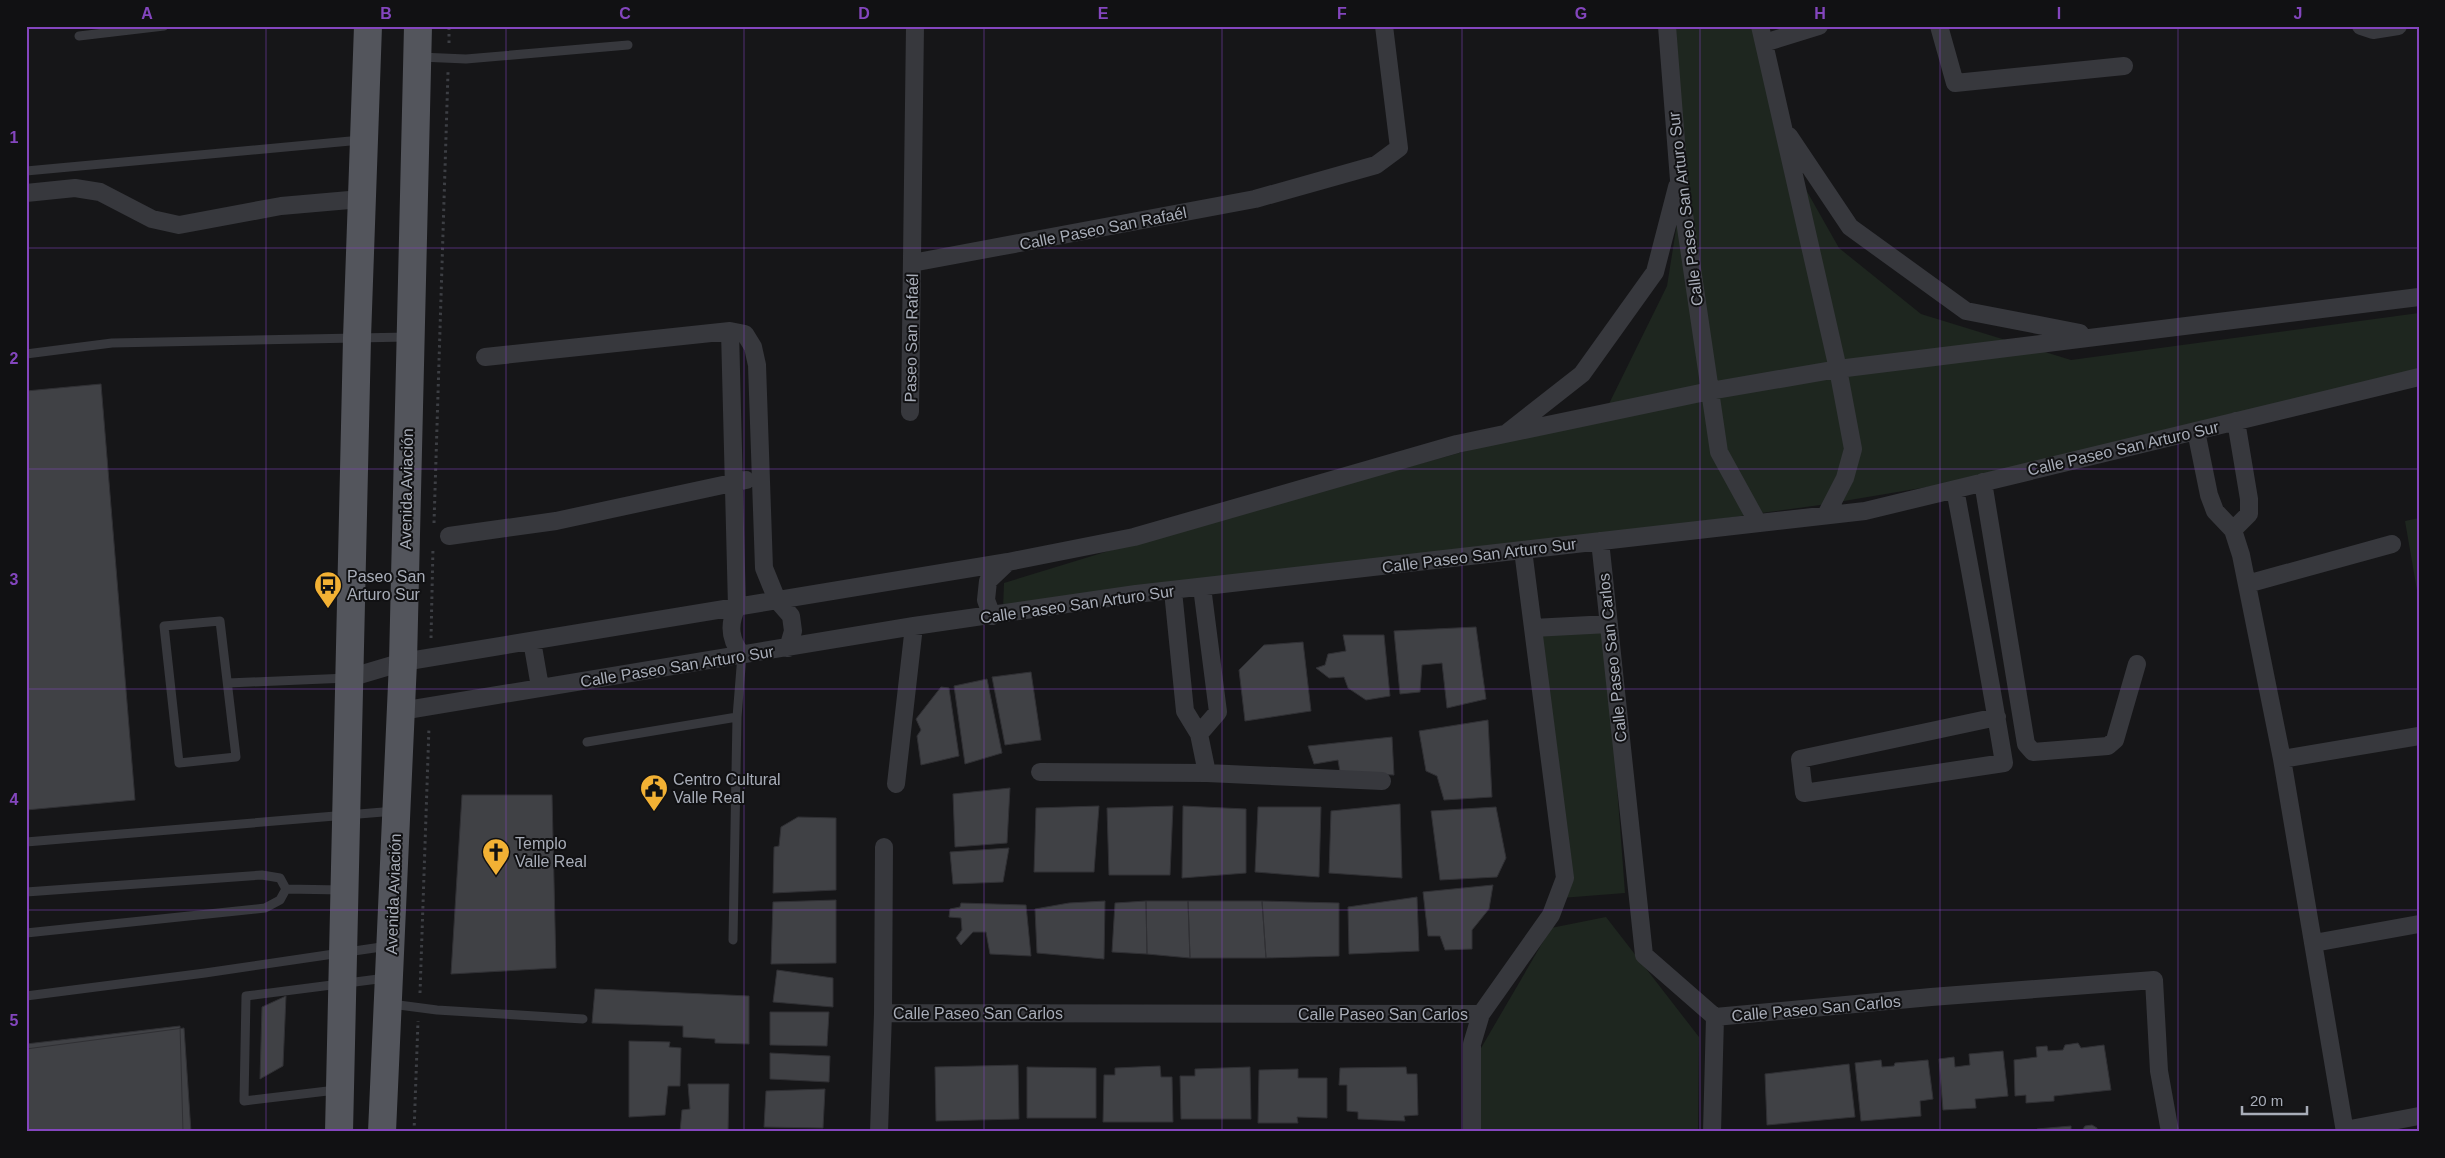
<svg xmlns="http://www.w3.org/2000/svg" width="2445" height="1158" font-family="Arial,sans-serif">
<style>
.green{fill:#1e261f}
.building{fill:#404145;stroke:#303034}
.lines{fill:none;stroke-linecap:round;stroke-linejoin:round}
.path{stroke:#3d3f44;stroke-width:3;stroke-dasharray:2.5 4;stroke-linecap:butt}
.service{stroke:#37383d;stroke-width:9}
.minor{stroke:#37383d;stroke-width:18}
.primary{stroke:#53555c;stroke-width:28}
.grid{fill:none;stroke:#8446be;stroke-width:1;stroke-opacity:0.55}
.labels{text-anchor:middle;stroke-width:4;stroke-linejoin:round;paint-order:stroke}
.street-label{font-size:16px;fill:#a8adb8;stroke:#111113}
.poi-label{font-size:16px;fill:#a8adb8;stroke:#111113;text-anchor:start}
.neatline{fill:none;stroke:#8446be;stroke-width:2}
.grid-label{font-size:16px;text-anchor:middle;font-weight:bold;fill:#8446be}
</style>
<rect width="100%" height="100%" fill="#161618"/>
<!-- green -->
<path class="green" d="M1673 26H1754L1779 142 1839 248 1921 314 2071 360 2419 313V372L1951 483 1820 505 1519 547 1003 609 1004 583 1151 538 1506 440 1601 420 1667 286 1685 173Z
M2419 518V602L2405 521Z
M1605 626 1625 893 1561 898 1538 631Z
M1606 917 1699 1037 1698 1132H1480L1477 1055 1551 928Z"/>
<!-- building -->
<path class="building" d="M101 384 135 800 26 810V391Z
M1476 627 1486 699 1447 708 1442 663 1422 665 1420 692 1400 694 1394 631Z
M1343 635H1384L1390 696 1366 700 1348 688 1344 677 1329 678 1316 668 1325 665 1328 654 1346 651Z
M1303 642 1311 711 1245 721 1239 670 1264 645Z
M1031 672 1041 740 1005 745 992 677Z
M987 679 1002 753 965 764 954 686Z
M941 687 949 688 959 756 921 765 917 736 921 730 916 719Z
M1488 720 1492 797 1444 800 1437 776 1426 771 1419 731Z
M1392 737 1394 775 1340 772 1338 760 1314 764 1308 746Z
M1010 788 1007 843 955 847 953 794Z
M462 795H552L556 968 451 974Z
M1400 804 1402 878 1329 873 1331 811Z
M1099 806 1094 872H1034L1036 808Z
M1173 806 1170 875H1109L1107 808Z
M1183 806 1246 809V873L1182 878Z
M1258 807H1321L1319 877 1255 872Z
M1496 807 1506 858 1497 877 1440 880 1431 811Z
M798 817 836 818V890L773 893 774 847 779 846 781 827Z
M1009 848 1003 882 953 884 950 852Z
M1493 885 1489 909 1472 930V949L1445 950 1440 936H1428L1423 892Z
M1417 897 1419 951 1349 954 1348 907Z
M836 900V963L771 964 773 902Z
M1105 901 1104 959 1037 953 1035 909 1069 903Z
M1146 901 1147 954 1112 952 1115 903Z
M1146 901H1188L1190 958 1147 954Z
M1188 901H1262L1266 958H1190Z
M1262 901 1339 903V956L1266 958Z
M961 903 1026 905 1031 956 990 954 986 932H973L961 945 956 938 962 930 961 918 949 917 950 909 960 907Z
M777 970 833 978V1007L773 1002Z
M595 989 749 996V1044L715 1043V1039L683 1037V1026L592 1023Z
M286 996 283 1066 260 1079 262 1007Z
M770 1012H829L827 1046 770 1045Z
M180 1026 183 1132H26V1044Z
M184 1028 191 1132H26V1049Z
M629 1041 670 1042 669 1047 681 1048 680 1086H668L665 1115 629 1117Z
M2078 1043 2081 1048 2104 1045 2111 1090 2054 1096V1101L2026 1103V1095L2015 1096 2014 1060 2037 1057 2036 1047 2047 1046 2048 1051 2063 1050 2065 1045Z
M2003 1051 2008 1096 1975 1099 1976 1108 1943 1110 1939 1059 1954 1057 1955 1067 1970 1065 1969 1054Z
M770 1053 830 1056 829 1082 770 1079Z
M1881 1060 1882 1067 1894 1066 1895 1063 1928 1060 1933 1099 1920 1101 1921 1116 1861 1121 1855 1063Z
M1849 1064 1855 1117 1767 1125 1765 1074Z
M1018 1065 1019 1119 936 1121 935 1067Z
M1160 1066 1161 1077H1172L1173 1122H1103L1104 1075H1115V1068Z
M1027 1067 1096 1068V1118H1027Z
M1250 1067 1251 1119H1181L1180 1076H1195V1069Z
M1406 1067 1407 1074H1417L1418 1115 1404 1116 1405 1121 1358 1119V1112L1347 1111V1085H1339L1340 1068Z
M1298 1069V1078H1327V1118L1297 1117 1298 1123H1258L1259 1070Z
M688 1084H729L728 1132H680L682 1110 690 1109Z
M825 1089 823 1128 764 1127 766 1091Z
M2092 1125 2097 1128V1132H2081L2085 1126Z
M2071 1126V1132H2037V1129Z"/>
<g class="lines">
<!-- path -->
<path class="path" d="M449 43V26
M434 523 448 72
M431 638 433 547
M420 993 429 727
M414 1132 418 1021"/>
<!-- service -->
<path class="service" d="M79 36 164 26
M420 57 466 59 628 45
M26 171 361 140
M26 354 112 343 408 337
M220 621 236 757 179 763 164 626Z
M228 683 348 678
M587 742 737 717
M26 842 395 811
M286 889 342 890
M26 892 262 875 280 878 286 889
M26 933 265 908 280 900 286 889
M733 940 737 717 742 655
M26 996 205 973 388 946
M391 1004 437 1010 583 1019
M336 1090 244 1101 246 996 386 978"/>
<!-- minor -->
<path class="minor" d="M1667 26 1679 180 1719 452 1758 523
M1760 26 1838 369 1853 449 1845 478 1826 515
M1939 26 1955 83 2124 66
M2361 26 2373 30 2398 26
M1764 43 1819 26
M1789 136 1850 227 1966 311 2080 333
M26 193 75 188 100 192 152 219 179 225 281 206 361 199
M912 263 1255 199 1376 165 1399 148 1384 26
M730 331 737 607C728 625 730 640 742 655
M485 357 730 331 745 334 753 347 757 365 764 568 777 600 791 616 793 631 788 648
M910 412 915 26
M2196 431 2209 495 2215 511 2233 530 2241 555 2282 759 2345 1132
M1508 432 1582 374 1655 272 1677 187
M1983 482 2026 744 2033 752 2108 746 2115 740 2137 664
M1955 489C1972 580 1989 671 2004 763L1804 793 1800 759 1997 717
M2233 530 2249 514V499L2236 421
M449 536 556 521 746 480
M1600 541 1644 955 1715 1017 1931 997 2154 980 2159 1071 2170 1132
M2247 584 2392 544
M1173 591 1185 711 1199 734 1207 773
M992 616 986 600 988 581 1008 562
M1533 628 1609 624
M532 641 540 687
M349 678 403 662 1008 562 1134 537 1457 444 1710 391 1838 369 2419 297
M401 711 914 626 1136 594 1865 511 2419 377
M1199 734 1218 712 1202 587
M2282 759 2419 736
M1040 772 1207 773 1382 781
M896 784 914 626
M2314 943 2419 924
M883 1013 1481 1014
M2345 1130 2419 1116
M879 1132 883 1013 884 847
M1472 1132V1044L1481 1014 1551 915 1565 878 1523 550
M1712 1132 1715 1017"/>
<!-- primary -->
<path class="primary" d="M339 1132 357 338 368 26
M382 1132 403 662 418 26"/>
</g>
<!-- grid -->
<path class="grid" d="M266 26V1132M506 26V1132M744 26V1132M984 26V1132M1222 26V1132M1462 26V1132M1700 26V1132M1940 26V1132M2178 26V1132M26 248H2419M26 469H2419M26 689H2419M26 910H2419"/>
<!-- icons -->
<defs>
<g id="bus-pin" transform="scale(1.4375)"><path d="M0 17L-7.5 6A9.5 9.5 0 1 1 7.5 6Z" fill="#f2b134" stroke="#111113"/><path d="M-5-6H5V4H4V6H2V4H-2V6H-4V4H-5ZM-3.5-4V0h7V-4ZM-3.5 1.2v1.5H-2V1.2ZM2 1.2v1.5H3.5V1.2Z" fill="#111"/></g>
<g id="civic-pin" transform="scale(1.4375)"><path d="M0 17L-7.5 6A9.5 9.5 0 1 1 7.5 6Z" fill="#f2b134" stroke="#111113"/><path d="M-.6-6.5H3V-4.5H.6V-3L4-1V1h2V6H-6V1h2V-1L-.6-3ZM-1.2 2.5V6h2.4V2.5Z" fill="#111"/></g>
<g id="church-pin" transform="scale(1.4375)"><path d="M0 17L-7.5 6A9.5 9.5 0 1 1 7.5 6Z" fill="#f2b134" stroke="#111113"/><path d="M-1.2-6h2.4v3.5h3.3v2.4h-3.3V6h-2.4V-.1h-3.3v-2.4h3.3Z" fill="#111"/></g>
</defs>
<g fill-rule="evenodd">
<use href="#bus-pin" x="328" y="585"/>
<use href="#civic-pin" x="654" y="788"/>
<use href="#church-pin" x="496" y="852"/>
</g>
<g class="labels">
<!-- street labels -->
<g class="street-label">
<text transform="translate(1685 209) rotate(-97)" y="6">Calle Paseo San Arturo Sur</text>
<text transform="translate(1103 228) rotate(-11)" y="6">Calle Paseo San Rafaél</text>
<text transform="translate(911 338) rotate(-89)" y="6">Paseo San Rafaél</text>
<text transform="translate(2123 448) rotate(-13)" y="6">Calle Paseo San Arturo Sur</text>
<text transform="translate(406 489) rotate(-89)" y="6">Avenida Aviación</text>
<text transform="translate(1479 555) rotate(-7)" y="6">Calle Paseo San Arturo Sur</text>
<text transform="translate(1077 604) rotate(-8)" y="6">Calle Paseo San Arturo Sur</text>
<text transform="translate(1612 658) rotate(-96)" y="6">Calle Paseo San Carlos</text>
<text transform="translate(677 666) rotate(-9)" y="6">Calle Paseo San Arturo Sur</text>
<text transform="translate(393 894) rotate(-88)" y="6">Avenida Aviación</text>
<text transform="translate(1816 1008) rotate(-5)" y="6">Calle Paseo San Carlos</text>
<text x="978" y="1019">Calle Paseo San Carlos</text>
<text x="1383" y="1020">Calle Paseo San Carlos</text>
</g>
<!-- poi labels -->
<g class="poi-label">
<text x="347" y="582">Paseo San<tspan x="347" dy="18">Arturo Sur</tspan></text>
<text x="673" y="785">Centro Cultural<tspan x="673" dy="18">Valle Real</tspan></text>
<text x="515" y="849">Templo<tspan x="515" dy="18">Valle Real</tspan></text>
</g>
</g>
<!-- border -->
<rect width="2445" height="1158" fill="none" stroke="#111113" stroke-width="55"/>
<!-- scale -->
<path d="M2242 1106v8h65v-8" fill="none" stroke="#a8adb8" stroke-width="2.5"/>
<text x="2250" y="1106" font-size="15" fill="#a8adb8" stroke="#111113" stroke-width="4" paint-order="stroke">20 m</text>
<rect x="28" y="28" width="2390" height="1102" class="neatline"/>
<g class="grid-label">
<text x="147" y="19">A</text>
<text x="386" y="19">B</text>
<text x="625" y="19">C</text>
<text x="864" y="19">D</text>
<text x="1103" y="19">E</text>
<text x="1342" y="19">F</text>
<text x="1581" y="19">G</text>
<text x="1820" y="19">H</text>
<text x="2059" y="19">I</text>
<text x="2298" y="19">J</text>
<text x="14" y="143">1</text>
<text x="14" y="364">2</text>
<text x="14" y="585">3</text>
<text x="14" y="805">4</text>
<text x="14" y="1026">5</text>
</g>
</svg>
